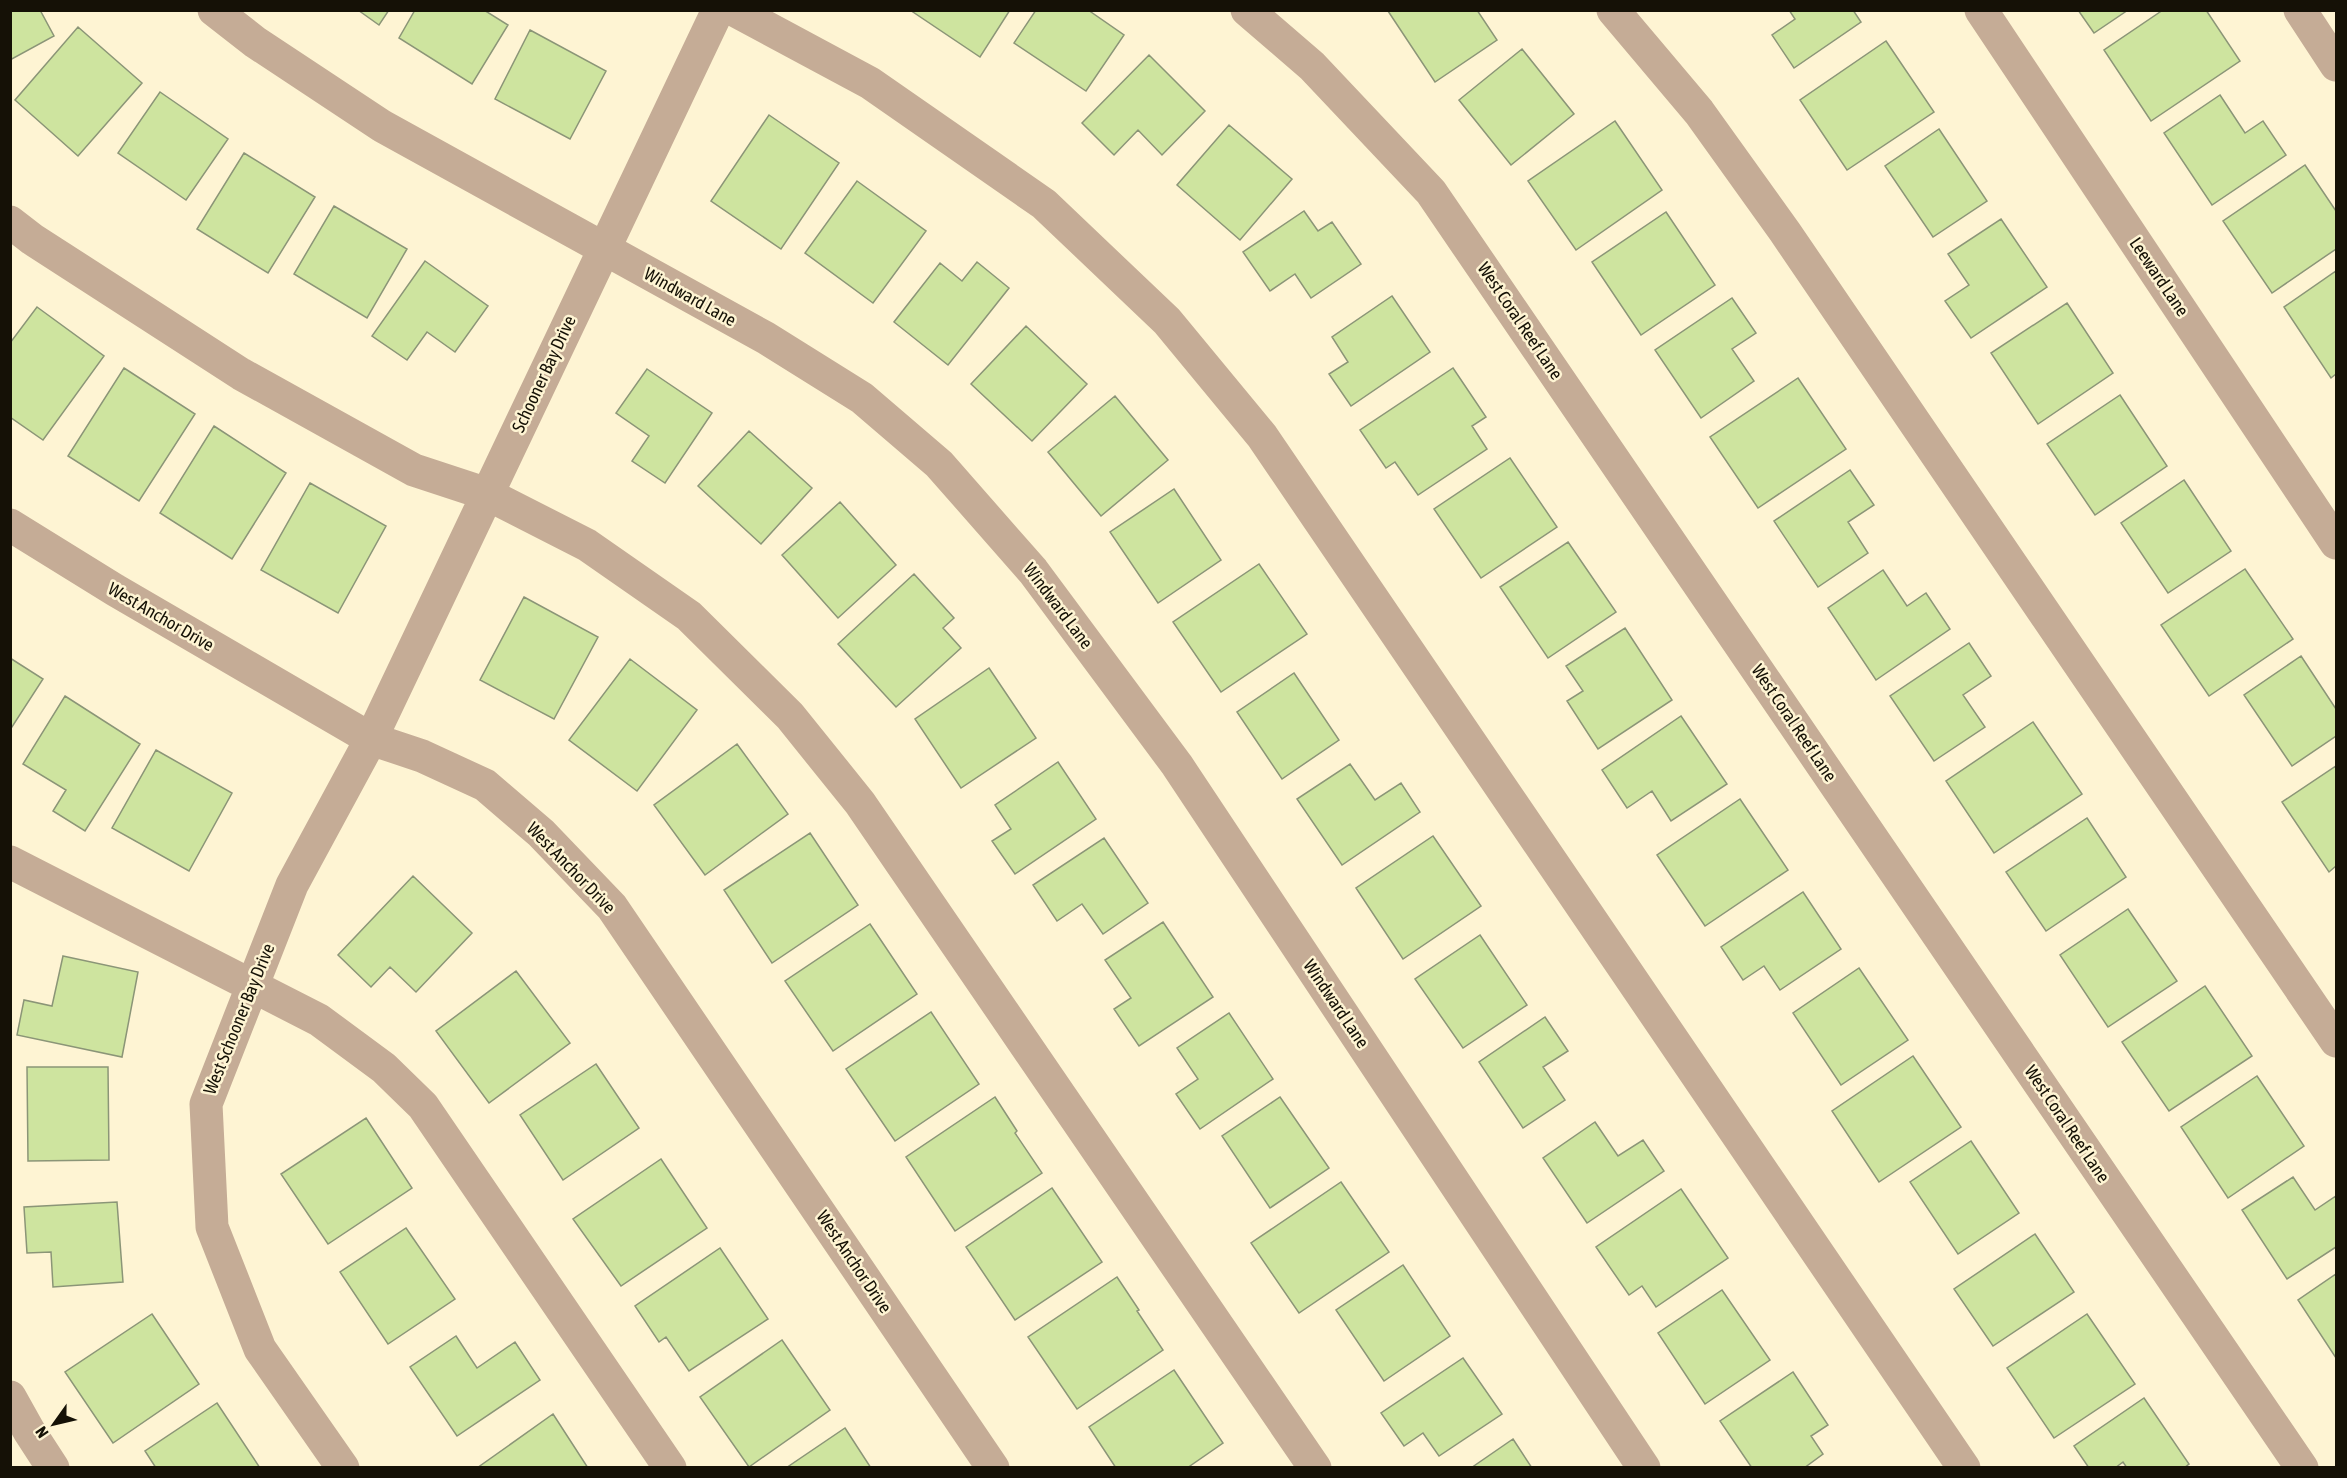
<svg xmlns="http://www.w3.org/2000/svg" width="2347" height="1478" font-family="'Asap Condensed',sans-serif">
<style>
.building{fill:#cee49f;stroke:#8b9577;stroke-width:1.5}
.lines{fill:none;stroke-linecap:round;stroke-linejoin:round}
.minor{stroke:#c5ac96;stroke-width:33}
.labels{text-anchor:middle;stroke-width:5;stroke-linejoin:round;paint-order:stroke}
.street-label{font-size:18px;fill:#151106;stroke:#fef4d3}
</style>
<rect width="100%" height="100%" fill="#fef4d3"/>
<!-- building -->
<path class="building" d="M10 10H40L54 36 10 60Z
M358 10H389L379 25Z
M415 10H484L508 25 472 84 399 38Z
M910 10H1010L980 57Z
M1036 10H1088L1124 35 1086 91 1014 43Z
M1389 10H1477L1497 40 1435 82 1388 11Z
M1789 10H1853L1861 22 1794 68 1772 35 1795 19Z
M2078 10H2128L2094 33Z
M2163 10H2206L2240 61 2151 121 2104 50Z
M78 27 142 83 78 156 15 100Z
M530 30 606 71 570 139 495 99Z
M1886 41 1934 112 1847 170 1800 100Z
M1522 49 1574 114 1511 165 1459 100Z
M1149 55 1205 111 1162 155 1138 130 1114 155 1082 123Z
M160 92 228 139 186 200 118 153Z
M2220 95 2245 133 2263 121 2286 155 2212 205 2164 133Z
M769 115 839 163 781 249 711 201Z
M1615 121 1662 190 1576 250 1528 181Z
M1229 125 1292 179 1240 240 1177 185Z
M1939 129 1987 201 1933 237 1885 166Z
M244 153 315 197 268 273 197 229Z
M2305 165 2336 211V249L2272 293 2223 221Z
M857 181 926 231 873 303 805 253Z
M334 206 407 249 367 318 294 274Z
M1304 211 1318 231 1332 222 1361 264 1311 298 1295 274 1270 291 1243 252Z
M1666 212 1715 285 1641 335 1592 262Z
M2001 219 2047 287 1971 338 1945 301 1969 285 1948 254Z
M425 261 488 306 455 352 427 332 407 360 372 336Z
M977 262 1009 288 948 365 894 322 940 263 962 281Z
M2336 271V374L2331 378 2284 307Z
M1392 296 1430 352 1351 406 1329 374 1348 362 1332 337Z
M1732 298 1756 333 1732 349 1754 381 1701 418 1655 350Z
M2067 303 2113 373 2038 424 1991 353Z
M37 307 104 356 43 440 10 417V343Z
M1026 326 1087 384 1032 441 971 384Z
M124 368 195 414 139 501 68 456Z
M1453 368 1486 417 1472 426 1487 449 1418 495 1395 462 1386 468 1360 430Z
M647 369 712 413 665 483 632 461 649 436 616 413Z
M1798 378 1846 449 1758 508 1710 437Z
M2120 395 2167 466 2095 515 2047 444Z
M1115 396 1168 460 1101 516 1048 452Z
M214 426 286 473 232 559 160 513Z
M749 431 812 488 761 544 698 486Z
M1510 458 1557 527 1481 578 1434 509Z
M1850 470 1874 505 1848 522 1868 553 1818 587 1774 521Z
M2184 480 2231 551 2168 593 2121 523Z
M310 483 386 526 338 613 261 570Z
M1174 489 1221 560 1158 603 1110 532Z
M840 502 896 565 838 618 782 555Z
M1568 542 1616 612 1548 658 1500 587Z
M1259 564 1307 634 1221 692 1173 622Z
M2245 569 2293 639 2209 696 2161 625Z
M1883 570 1907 606 1926 593 1950 629 1876 680 1828 608Z
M914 574 954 618 943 628 961 648 896 707 838 644Z
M524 597 598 637 554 719 480 680Z
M1625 628 1672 700 1598 749 1567 701 1583 691 1566 666Z
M1969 643 1991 676 1963 695 1985 727 1934 761 1890 696Z
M2301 656 2336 709V736L2292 766 2244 695Z
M10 658 43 679 10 730Z
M630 659 697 710 637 791 569 740Z
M989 668 1036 738 961 788 915 719Z
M1294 673 1339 740 1282 779 1237 712Z
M65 696 140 744 85 831 53 811 66 790 23 764Z
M1681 716 1727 784 1671 821 1652 791 1627 808 1602 770Z
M2033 722 2082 794 1994 853 1946 781Z
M737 744 788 814 705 875 654 805Z
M156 750 232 793 189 871 112 828Z
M1058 762 1096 819 1015 874 992 841 1011 829 995 805Z
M1350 764 1375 800 1401 783 1420 812 1342 865 1297 799Z
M2336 766V866L2329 872 2282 802Z
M1740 799 1788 870 1705 926 1657 855Z
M2087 818 2126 877 2046 931 2006 872Z
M810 833 858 905 772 963 724 890Z
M1433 836 1481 906 1403 959 1356 888Z
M1104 838 1148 903 1103 934 1082 904 1057 921 1033 885Z
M413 876 472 933 416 992 390 967 371 987 338 955Z
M1803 892 1841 949 1780 990 1764 966 1743 980 1721 947Z
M2128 909 2177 981 2108 1027 2060 955Z
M1163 922 1213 997 1139 1046 1114 1009 1131 998 1105 960Z
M870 924 917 994 833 1051 785 981Z
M1480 935 1527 1005 1463 1048 1415 979Z
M63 956 138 972 122 1057 17 1035 24 1000 52 1006Z
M1859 968 1908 1040 1841 1085 1793 1013Z
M516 971 570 1043 489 1103 436 1031Z
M2205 986 2252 1056 2169 1111 2122 1042Z
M931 1012 979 1084 895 1141 846 1069Z
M1229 1013 1273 1079 1200 1129 1176 1094 1198 1079 1177 1048Z
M1545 1017 1568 1051 1543 1067 1565 1100 1523 1128 1479 1062Z
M1913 1056 1961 1127 1879 1182 1832 1111Z
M596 1064 639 1128 563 1180 520 1115Z
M27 1067H108L109 1160 28 1161Z
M2257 1076 2304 1146 2228 1198 2181 1127Z
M995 1097 1017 1131 1015 1133 1042 1173 955 1231 906 1157Z
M1280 1097 1329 1168 1270 1208 1222 1136Z
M366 1118 412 1188 328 1244 281 1174Z
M1595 1122 1618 1156 1643 1140 1664 1171 1587 1223 1543 1158Z
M1971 1141 2019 1213 1958 1254 1910 1182Z
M661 1159 707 1228 621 1286 573 1219Z
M2293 1177 2315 1210 2336 1196V1247L2287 1279 2242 1210Z
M1341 1182 1389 1252 1299 1313 1251 1243Z
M1052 1188 1102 1262 1015 1320 966 1247Z
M1681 1189 1728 1258 1656 1307 1642 1286 1629 1295 1596 1247Z
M117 1202 123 1282 53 1287 51 1252 27 1253 24 1207Z
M406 1228 455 1299 388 1344 340 1272Z
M2035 1234 2074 1292 1993 1346 1954 1289Z
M720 1248 768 1319 689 1371 666 1337 659 1342 635 1306Z
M1403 1265 1450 1336 1384 1381 1336 1310Z
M2336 1274V1358L2298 1300Z
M1117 1277 1139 1310 1137 1311 1163 1350 1077 1409 1028 1337Z
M1722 1290 1770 1360 1705 1404 1658 1333Z
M152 1314 199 1384 113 1443 65 1372Z
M2087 1314 2135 1384 2054 1438 2007 1368Z
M456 1336 477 1368 515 1342 540 1380 457 1436 410 1367Z
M782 1340 830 1410 749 1467 700 1397Z
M1463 1358 1502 1414 1439 1456 1423 1433 1404 1446 1381 1413Z
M1174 1370 1223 1443 1187 1468H1116L1089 1427Z
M1793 1372 1828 1425 1811 1436 1823 1454 1804 1468H1752L1720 1421Z
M2144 1398 2189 1464 2184 1468H2127L2123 1462 2115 1468H2089L2074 1446Z
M217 1403 260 1468H156L145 1451Z
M553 1414 588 1468H477Z
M845 1428 871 1468H786Z
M1513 1439 1532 1468H1471Z"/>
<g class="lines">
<!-- minor -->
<path class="minor" d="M214 10 255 42 382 126 766 338 862 398 939 464 1033 571 1177 765 1644 1468
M734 10 870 83 1044 204 1167 321 1262 436 1964 1468
M1247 10 1312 66 1431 192 2302 1468
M1613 10 1699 112 1785 232 2336 1041
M1981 10 2336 543
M2300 10 2336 65
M10 222 32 239 241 374 414 470 487 494 587 545 689 616 790 716 860 803 1315 1468
M10 525 115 590 371 739 422 756 485 785 541 833 612 907 993 1468
M10 862 319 1020 384 1068 423 1106 670 1468
M10 1397 29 1431 53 1468
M343 1468 260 1349 212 1227 206 1104 292 885 371 739 718 10"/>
</g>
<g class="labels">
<!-- street labels -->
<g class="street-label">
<text transform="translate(2159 277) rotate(56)" y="6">Leeward Lane</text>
<text transform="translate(690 297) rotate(29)" y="6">Windward Lane</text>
<text transform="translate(1520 321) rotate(56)" y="6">West Coral Reef Lane</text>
<text transform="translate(544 374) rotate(-65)" y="6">Schooner Bay Drive</text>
<text transform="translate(1058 606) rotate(53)" y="6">Windward Lane</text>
<text transform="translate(161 617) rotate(30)" y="6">West Anchor Drive</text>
<text transform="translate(1794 723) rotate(56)" y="6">West Coral Reef Lane</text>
<text transform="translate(571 868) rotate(46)" y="6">West Anchor Drive</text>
<text transform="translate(1336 1004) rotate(56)" y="6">Windward Lane</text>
<text transform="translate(239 1019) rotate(-68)" y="6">West Schooner Bay Drive</text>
<text transform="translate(2067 1124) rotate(56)" y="6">West Coral Reef Lane</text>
<text transform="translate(854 1262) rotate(56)" y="6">West Anchor Drive</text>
</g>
</g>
<!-- border -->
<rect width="2347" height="1478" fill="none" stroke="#151106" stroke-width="24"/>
<!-- north arrow -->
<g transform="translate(54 1424) rotate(236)" stroke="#fef4d3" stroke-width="4.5" paint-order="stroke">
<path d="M0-4.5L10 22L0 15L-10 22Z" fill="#151106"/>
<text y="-9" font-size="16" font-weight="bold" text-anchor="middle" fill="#151106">N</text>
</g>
</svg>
